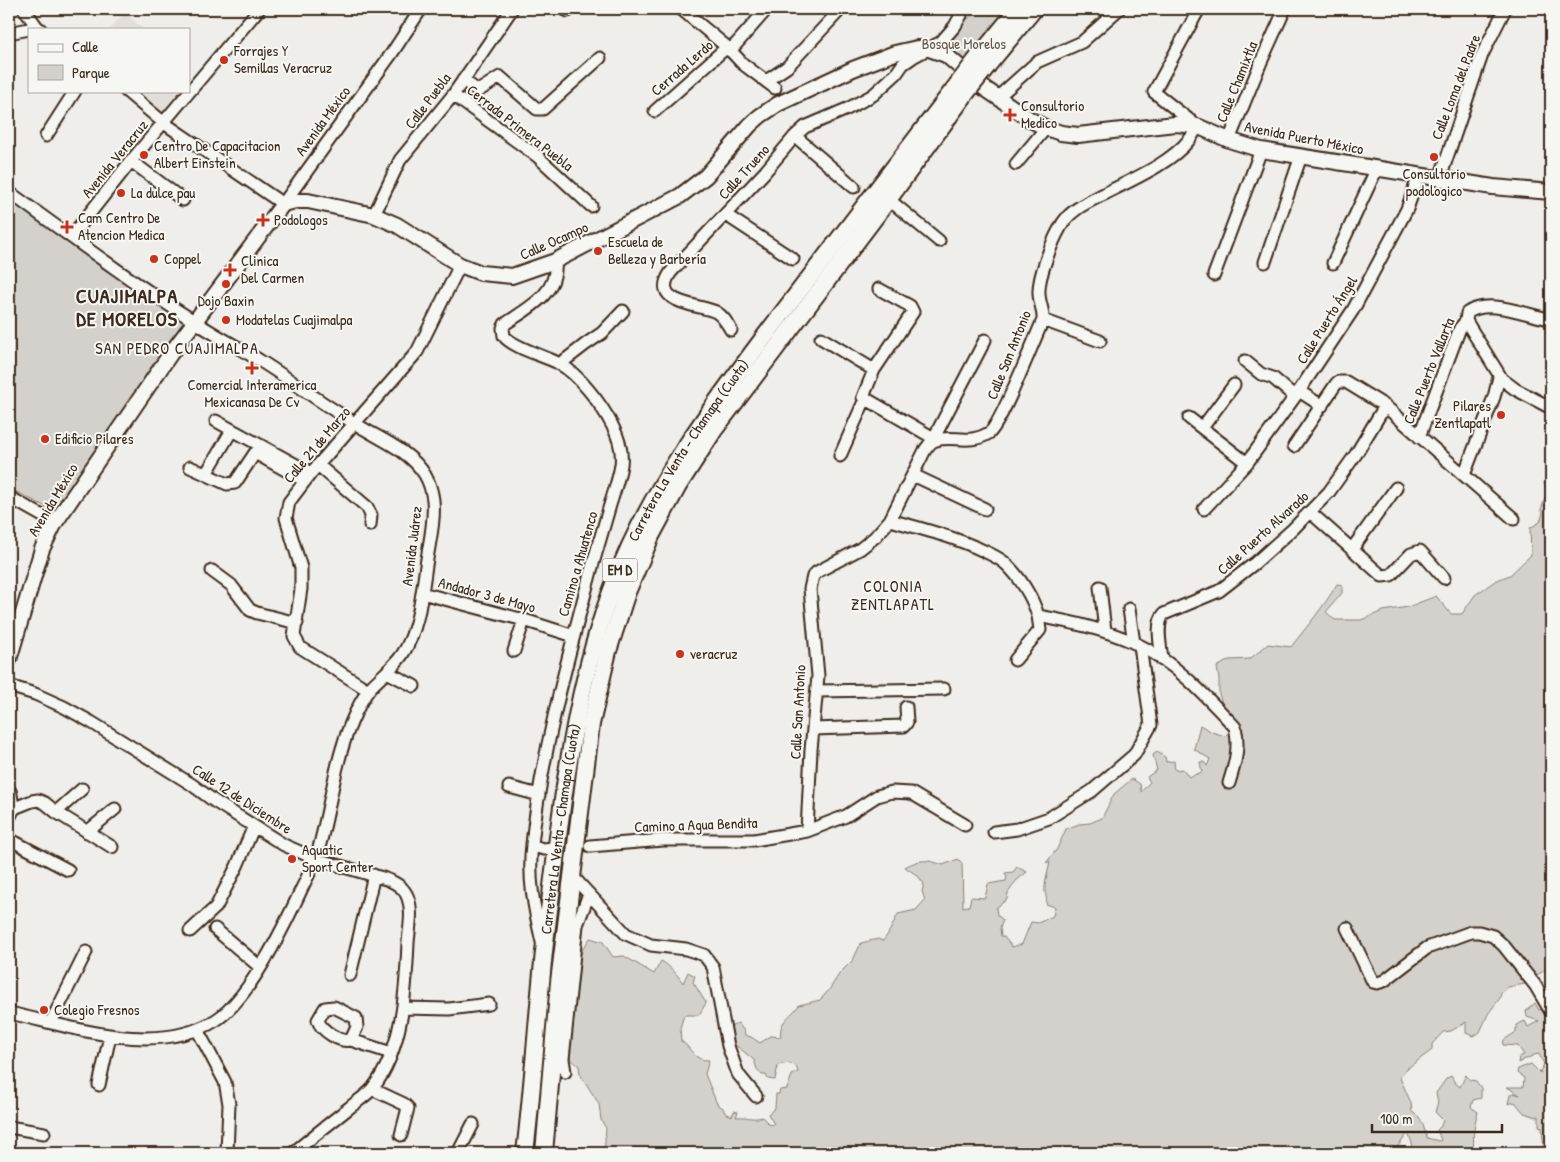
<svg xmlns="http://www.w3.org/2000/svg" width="1560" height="1162" font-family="'Patrick Hand',sans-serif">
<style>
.built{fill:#e2dfdb}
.green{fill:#d4d1cc;stroke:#887e75}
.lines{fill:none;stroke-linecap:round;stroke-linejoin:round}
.minor-casing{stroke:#3b2a1e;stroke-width:15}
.major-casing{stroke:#3b2a1e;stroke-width:18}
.highway-casing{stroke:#3b2a1e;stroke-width:20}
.minor{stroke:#f6f6f2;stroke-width:11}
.major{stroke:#f6f6f2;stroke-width:14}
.highway{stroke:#f6f6f2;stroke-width:16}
.highway-bridge-casing{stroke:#3b2a1e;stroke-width:20;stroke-linecap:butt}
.highway-bridge{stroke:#f6f6f2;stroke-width:16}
.poi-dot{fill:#c8321e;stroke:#f6f6f2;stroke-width:2}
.labels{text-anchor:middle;stroke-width:4;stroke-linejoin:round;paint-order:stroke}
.shield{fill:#f6f6f2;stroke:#73675e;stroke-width:1}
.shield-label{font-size:14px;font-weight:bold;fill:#3b2a1e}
.park-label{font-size:15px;fill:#61544a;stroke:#f6f6f2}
.poi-label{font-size:15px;fill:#3b2a1e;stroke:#f6f6f2;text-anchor:start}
.street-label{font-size:15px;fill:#3b2a1e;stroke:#f6f6f2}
.neighbourhood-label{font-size:16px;letter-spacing:1px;fill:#3b2a1e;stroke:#f6f6f2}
.district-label{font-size:20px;font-weight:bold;letter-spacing:1px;fill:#3b2a1e;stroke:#f6f6f2}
</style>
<rect width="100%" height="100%" fill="#efeeea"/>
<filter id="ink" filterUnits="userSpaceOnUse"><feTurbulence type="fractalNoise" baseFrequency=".02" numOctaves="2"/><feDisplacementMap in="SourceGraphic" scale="10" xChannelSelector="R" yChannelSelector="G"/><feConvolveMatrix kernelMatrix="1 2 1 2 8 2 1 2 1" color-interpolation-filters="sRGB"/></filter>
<g filter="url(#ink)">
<!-- built -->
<path class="built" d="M124 13 127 14 143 29H110Z
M136 91H184L164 115Z"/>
<!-- green -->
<path class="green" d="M971 9H1009L967 64 952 54 945 45 963 23 973 14Z
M9 196 195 322 56 512 9 488Z
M1544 483H1551V969L1544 971 1535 976 1525 984 1508 987 1501 993 1500 998 1488 1014 1480 1032 1474 1036 1466 1033V1022L1451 1031 1443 1032 1432 1044V1050L1405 1070 1400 1078 1411 1103 1412 1112 1419 1117 1423 1125 1427 1138 1439 1141 1441 1140 1437 1130 1441 1126 1443 1120 1435 1112 1438 1102 1436 1093 1446 1079 1451 1076 1455 1083 1460 1087 1466 1075 1470 1080 1476 1081 1481 1088V1098L1473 1100 1471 1107 1478 1112C1473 1126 1473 1139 1474 1153H1410L1412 1143 1408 1133 1393 1153H604L606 1128 601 1120 599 1104 580 1074 579 1066 570 1058 567 1050 573 986 581 952 590 938 603 942 613 957 624 956 654 974 661 961C669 965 678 975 683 983L688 972 695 976 693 982 706 1003 699 1015H684L680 1028 681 1041C692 1048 693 1061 709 1060L705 1074 717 1104 723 1108 725 1113 732 1116 734 1111 738 1112 736 1117C746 1116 753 1120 762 1117L770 1125 774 1124 768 1114 775 1108 776 1094H779L780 1090 787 1089 792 1075 798 1072 796 1066 789 1063 778 1065 775 1080 768 1079 766 1075H762L757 1069 754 1060 733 1043 727 1029 738 1023 744 1031 745 1035 751 1037 760 1043 771 1036 781 1037C778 1021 791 1017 799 1005L820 1000 829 990 840 973 853 960 861 943 878 939 883 941 888 934 898 914 916 910 925 900 922 891 924 884 918 876 905 867C920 859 926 859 943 865L958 859 962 863 963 907 969 906 971 897 985 898 988 884 1006 881 1007 877 1005 873 1013 872 1017 867 1027 872 1016 881 1008 893 1007 899 996 908 997 915 1003 920 1000 928 1001 936 1004 937 1012 947 1022 944 1031 922 1038 923 1053 916 1055 907 1046 904C1048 897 1044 894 1045 887 1045 879 1049 870 1050 861L1046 863 1057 849 1066 829 1079 824 1090 823 1102 818 1114 794 1132 779 1140 784 1141 792 1150 782 1147 777 1157 770 1153 755 1157 752 1165 757 1166 762 1174 761 1175 770 1183 769 1189 777 1202 772 1200 762H1204L1207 766 1210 759 1194 749 1200 725 1212 732 1225 736 1231 730 1219 694V679L1217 667 1229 660 1250 659 1268 644 1291 647C1307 626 1324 607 1337 584L1342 585V593L1326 612 1335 620H1361L1383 611 1408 607 1436 596 1451 614H1462L1475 595 1495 581 1510 575 1531 555 1530 528 1540 522 1543 513 1541 510 1547 492Z
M1535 1003 1539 1010 1551 1008V1153H1542C1545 1145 1542 1136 1542 1127L1539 1126V1116L1537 1117 1524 1113 1515 1102 1508 1104 1510 1095 1513 1093 1520 1095 1507 1087H1523L1524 1078 1517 1073 1518 1069 1531 1064 1540 1073 1544 1064 1539 1054 1534 1055 1527 1059H1525L1518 1063 1519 1057 1524 1055 1518 1046 1503 1045 1504 1040 1516 1032V1025L1525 1021 1528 1027 1539 1021 1527 1017 1526 1011Z"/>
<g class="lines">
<!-- minor casing -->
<g class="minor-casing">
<path id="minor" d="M24 9 37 27 40 29
M564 9 568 11
M681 9 727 47 743 64 775 88
M9 33 29 29
M730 51 767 9
M463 80 478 91 500 77 537 109H543L600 58
M766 81 787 67 841 9
M126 91 164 123 283 204 392 53 421 9
M453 95 537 156 591 206
M998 97 1037 62 1082 42 1119 9
M655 111 727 47
M46 136 75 91
M795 136 854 187
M1229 140 1261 62 1285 9
M131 161 183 200
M1016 164 1046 128
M1440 178 1482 55 1505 9
M9 192C70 236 130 281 194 321 216 336 240 348 262 362 294 382 324 405 356 424 379 439 410 450 425 475 429 482 432 492 433 500 435 519 430 540 427 559 422 590 420 628 402 655 393 668 380 677 370 688 362 698 356 711 351 723 333 766 330 814 316 858 312 868 307 878 302 888 285 925 249 999 216 1020 156 1058 71 1026 9 1013
M893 203 939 241
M374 215 400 160 453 95 512 9
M726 215 793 259
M71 237 131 161 259 9
M1265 262 1301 156
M1333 263 1377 168
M1214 275 1261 150
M879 289 910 306 913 312 874 370 863 397 937 440V432L985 340
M1043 320 1100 341
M1466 321 1500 376 1499 377 1515 389 1551 408
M731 330C727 323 723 316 716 312 699 304 649 304 671 272L764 173 795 136 805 127 847 109 873 95 896 74 903 64 913 57 941 42 955 26 961 15 962 9
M821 338 874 370
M1245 361 1261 374 1273 378 1294 396
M560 364 586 344 602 333 623 311
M1299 391 1322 406
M1189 418 1247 463 1299 391 1353 310 1407 209 1419 175
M216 421 311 473
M1202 428 1234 385
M1419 437 1460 328 1466 321 1467 313C1489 297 1527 316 1551 319
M1294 446 1336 384 1338 382H1346L1385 406 1514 519
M840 456 865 399
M318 465 367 507 371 515 370 525
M190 467 227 484 235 483 255 453 305 481
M206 474 232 430
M913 475 985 509
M1464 475 1494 397 1499 377
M9 497 55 523
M1204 509 1247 463
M1310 512 1382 576 1391 575 1411 554 1420 551 1444 578
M890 520C923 529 955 537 986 552 992 555 1001 559 1006 564 1020 577 1033 598 1038 616 1071 622 1104 629 1135 643 1174 661 1206 696 1235 727 1240 747 1235 764 1229 783
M1352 549 1396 488
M212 571 231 585 250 610 257 613 297 623
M1100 587 1105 631
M422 593 524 620 574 636
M1129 609 1134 643
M514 651 524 620
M1015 660 1040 630 1038 616
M1162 660C1161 647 1155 624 1164 614L1219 591 1255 563 1293 529 1329 492 1356 454 1385 406
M387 672 414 686
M9 686 35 694 64 707 91 722 191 784 214 801 284 845 316 859 386 879C396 883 404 887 408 898 413 912 409 929 408 943 406 989 403 1051 372 1089 366 1096 356 1102 349 1108 330 1123 311 1138 293 1153
M368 690 300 647 294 636 301 589V568L286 518 289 502 311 473 417 352 460 265
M817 691 944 689
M813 729 904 726 907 722 906 707
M509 787 539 795
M12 809 32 801 38 800 45 803 56 812 112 847
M56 812 82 789
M807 831 811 750 818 676 810 589 813 576 817 572 860 549 875 537 890 520 925 450C928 446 931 441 936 440 953 435 970 445 989 433 1000 426 1035 338 1043 320 1044 310 1039 303 1039 293 1038 277 1052 242 1060 228 1068 211 1086 203 1102 195 1129 181 1170 164 1189 140 1193 136 1195 131 1197 126L1154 92 1199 9
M87 832 115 809
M994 832 1017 829 1049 818 1092 791 1134 755 1151 725 1140 646
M9 839 68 870
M532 846 544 849 552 848
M590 846 663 840H754L807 831 846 816 877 796 892 792 911 793 965 825
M576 880 626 934 651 945 686 949 704 955 713 967 728 1046 738 1074 756 1096
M1347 928 1373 982 1377 983 1384 981 1427 948 1471 932H1479L1493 936 1504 946 1535 985 1551 1012
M215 929 260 967
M190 931 216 907 237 866 254 826
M542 942C534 908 528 879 532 844 542 750 568 658 592 567 598 546 604 526 610 505 614 492 619 478 621 465 623 450 619 438 612 425 602 405 578 373 558 363 544 356 512 347 504 336L503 328 505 324C528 308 559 294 555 261
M350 975 374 875
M403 1008 449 1009 489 1004
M51 1022 86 952
M197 1029 225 1082 229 1104 227 1153
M351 1040 357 1027 356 1018 334 1007 325 1008 318 1020C321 1031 341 1043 351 1040L391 1053
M565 1072 563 1059 577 925 589 894
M99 1085 110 1036
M372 1089 404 1104 408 1108 401 1135
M9 1127 44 1133
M458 1153 473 1124"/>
</g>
<!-- major casing -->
<g class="major-casing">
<path id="major" d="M9 660 42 549 55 523 171 353 283 204 296 201H308L374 215 397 225 460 265 481 273 512 276 555 261 680 196 706 176 750 125 760 116 778 104 853 69 895 53 917 48 929 49 946 55 984 88 1031 120 1046 128 1061 133 1078 135 1175 124 1197 126 1229 140 1261 150 1493 187 1551 192
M9 792 12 809 9 815"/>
</g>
<!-- highway casing -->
<g class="highway-casing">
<g id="highway">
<path d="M977 59 1018 9"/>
<path d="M988 65 1034 9"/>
<path id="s1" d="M525 1153C533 1086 537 1019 544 952 548 916 553 881 557 845 568 756 582 668 614 584 653 481 721 394 787 307 844 233 901 159 957 85"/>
<path d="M544 1153 559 982 591 724 608 651 627 592 651 536 678 486 714 430 888 200 966 93"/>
</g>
</g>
<!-- minor -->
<use href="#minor" class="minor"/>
<!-- major -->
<use href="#major" class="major"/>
<!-- highway -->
<use href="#highway" class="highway"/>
<!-- highway-bridge casing -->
<g class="highway-bridge-casing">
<path id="highway-bridge" d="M957 85 977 59
M966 93 988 65"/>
</g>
<!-- highway-bridge -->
<use href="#highway-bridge" class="highway-bridge"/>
</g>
</g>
<!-- markers -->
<g class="poi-dot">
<circle cx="224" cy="60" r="5"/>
<path d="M1007.5 107.5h5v5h5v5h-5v5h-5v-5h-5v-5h5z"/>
<circle cx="144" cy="155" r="5"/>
<circle cx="1434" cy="157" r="5"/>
<circle cx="121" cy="193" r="5"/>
<path d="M260.5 212.5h5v5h5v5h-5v5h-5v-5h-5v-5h5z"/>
<path d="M64.5 219.5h5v5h5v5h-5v5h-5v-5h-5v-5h5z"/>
<circle cx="598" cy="251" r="5"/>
<circle cx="154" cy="259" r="5"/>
<path d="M227.5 262.5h5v5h5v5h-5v5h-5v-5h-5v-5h5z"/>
<circle cx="226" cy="284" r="5"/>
<circle cx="226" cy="320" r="5"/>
<path d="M249.5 360.5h5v5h5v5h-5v5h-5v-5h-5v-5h5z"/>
<circle cx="1501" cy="415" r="5"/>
<circle cx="45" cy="439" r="5"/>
<circle cx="680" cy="654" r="5"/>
<circle cx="292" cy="859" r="5"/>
<circle cx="44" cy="1010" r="5"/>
</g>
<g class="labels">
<!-- shield labels -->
<rect class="shield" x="602.5" y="558.5" width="35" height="23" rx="4"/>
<g class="shield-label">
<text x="620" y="575">EM D</text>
</g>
<!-- park labels -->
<g class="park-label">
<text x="964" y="49">Bosque Morelos</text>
</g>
<!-- poi labels -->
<g class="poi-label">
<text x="234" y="56">Forrajes Y<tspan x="234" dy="17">Semillas Veracruz</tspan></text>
<text x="1021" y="111">Consultorio<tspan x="1021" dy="17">Medico</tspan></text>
<text x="154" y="151">Centro De Capacitacion<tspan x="154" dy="17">Albert Einstein</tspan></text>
<text x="1434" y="179" text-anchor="middle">Consultorio<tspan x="1434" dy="17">podologico</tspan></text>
<text x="131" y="198">La dulce pau</text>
<text x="78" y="223">Cam Centro De<tspan x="78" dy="17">Atencion Medica</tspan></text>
<text x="274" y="225">Podologos</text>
<text x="608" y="247">Escuela de<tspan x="608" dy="17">Belleza y Barbería</tspan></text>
<text x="164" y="264">Coppel</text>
<text x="241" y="266">Clinica<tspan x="241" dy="17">Del Carmen</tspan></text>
<text x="226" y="306" text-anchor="middle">Dojo Baxin</text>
<text x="236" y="325">Modatelas Cuajimalpa</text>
<text x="252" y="390" text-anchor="middle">Comercial Interamerica<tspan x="252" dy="17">Mexicanasa De Cv</tspan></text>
<text x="1491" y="411" text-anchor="end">Pilares<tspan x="1491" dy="17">Zentlapatl</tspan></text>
<text x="55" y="444">Edificio Pilares</text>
<text x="690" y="659">veracruz</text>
<text x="302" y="855">Aquatic<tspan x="302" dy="17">Sport Center</tspan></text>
<text x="54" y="1015">Colegio Fresnos</text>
</g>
<!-- street labels -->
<g class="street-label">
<text transform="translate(682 68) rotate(-41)" y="5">Cerrada Lerdo</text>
<text transform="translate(1237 82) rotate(-68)" y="5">Calle Chamixtla</text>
<text transform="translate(1456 87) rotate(-69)" y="5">Calle Loma del Padre</text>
<text transform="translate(428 101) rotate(-53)" y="5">Calle Puebla</text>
<text transform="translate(323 121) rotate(-54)" y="5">Avenida México</text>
<text transform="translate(520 128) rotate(38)" y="5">Cerrada Primera Puebla</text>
<text transform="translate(1304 138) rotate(11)" y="5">Avenida Puerto México</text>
<text transform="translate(115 159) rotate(-51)" y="5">Avenida Veracruz</text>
<text transform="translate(744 172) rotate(-48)" y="5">Calle Trueno</text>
<text transform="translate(554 241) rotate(-24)" y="5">Calle Ocampo</text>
<text transform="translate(1327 320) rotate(-58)" y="5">Calle Puerto Ángel</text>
<text transform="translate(1009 355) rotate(-68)" y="5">Calle San Antonio</text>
<text transform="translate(1429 371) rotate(-68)" y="5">Calle Puerto Vallarta</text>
<text transform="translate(317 445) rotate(-50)" y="5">Calle 21 de Marzo</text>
<text dy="5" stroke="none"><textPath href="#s1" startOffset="731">Carretera La Venta - Chamapa (Cuota)</textPath></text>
<text transform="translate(53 500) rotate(-59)" y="5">Avenida México</text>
<text transform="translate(1263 533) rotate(-42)" y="5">Calle Puerto Alvarado</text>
<text transform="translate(412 546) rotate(-83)" y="5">Avenida Juárez</text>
<text transform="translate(578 564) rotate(-74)" y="5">Camino a Ahuatenco</text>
<text transform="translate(487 595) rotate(15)" y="5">Andador 3 de Mayo</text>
<text transform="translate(798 712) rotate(-87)" y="5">Calle San Antonio</text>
<text transform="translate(242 799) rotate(33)" y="5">Calle 12 de Diciembre</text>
<text transform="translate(696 825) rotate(-2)" y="5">Camino a Agua Bendita</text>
<text dy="5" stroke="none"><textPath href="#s1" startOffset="326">Carretera La Venta - Chamapa (Cuota)</textPath></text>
</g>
<!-- neighbourhood labels -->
<g class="neighbourhood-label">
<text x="177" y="354">SAN PEDRO CUAJIMALPA</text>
<text x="893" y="592">COLONIA<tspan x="893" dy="18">ZENTLAPATL</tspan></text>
</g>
<!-- district labels -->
<g class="district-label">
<text x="127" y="303">CUAJIMALPA<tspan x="127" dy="23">DE MORELOS</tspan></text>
</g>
</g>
<!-- margin -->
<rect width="1560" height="1162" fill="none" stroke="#f6f6f2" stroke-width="30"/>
<rect x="15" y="15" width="1530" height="1132" fill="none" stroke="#3b2a1e" stroke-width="2" filter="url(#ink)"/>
<!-- legend -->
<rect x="28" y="28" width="162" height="65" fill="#f6f6f2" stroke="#aba49d"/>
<rect x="38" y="44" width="25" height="8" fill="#f6f6f2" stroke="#aba49d"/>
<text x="72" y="52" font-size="15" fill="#3b2a1e">Calle</text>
<rect x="38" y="65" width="25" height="15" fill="#d4d1cc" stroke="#aba49d"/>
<text x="72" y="78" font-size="15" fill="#3b2a1e">Parque</text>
<!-- scale -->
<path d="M1372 1124v8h130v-8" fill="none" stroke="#3b2a1e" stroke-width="2.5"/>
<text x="1380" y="1124" font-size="15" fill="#3b2a1e" stroke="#f6f6f2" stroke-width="4" paint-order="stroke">100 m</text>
</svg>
